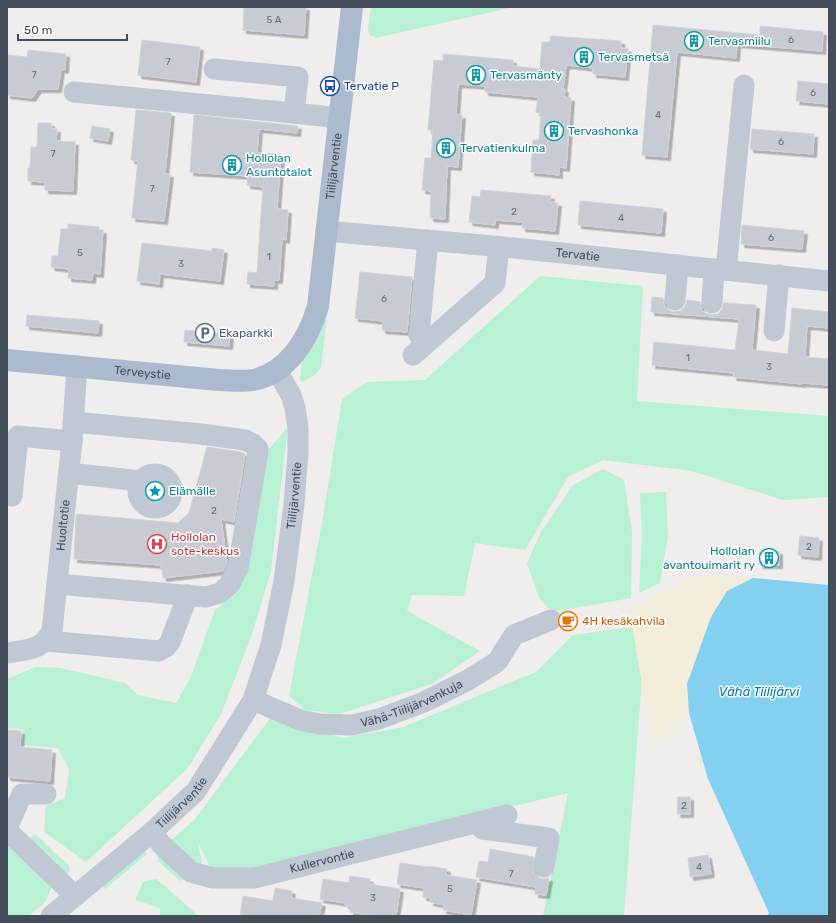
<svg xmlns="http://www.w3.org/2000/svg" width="836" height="923" font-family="Rubik,sans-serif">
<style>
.green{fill:#b8f1d3}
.sand{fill:#f3eddc}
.water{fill:#83d0f0}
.building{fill:#c8cbd3;stroke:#d1d2d9;filter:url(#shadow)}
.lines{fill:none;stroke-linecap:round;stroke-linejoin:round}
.minor{stroke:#bfc8d3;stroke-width:21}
.major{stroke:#abbace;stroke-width:22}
.labels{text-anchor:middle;stroke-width:3;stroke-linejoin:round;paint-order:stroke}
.number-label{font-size:10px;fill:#656e79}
.culture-label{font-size:12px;fill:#0d838f;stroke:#fff;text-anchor:start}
.transit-label{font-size:12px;fill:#164399;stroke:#fff;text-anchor:start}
.street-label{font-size:12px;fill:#444f5b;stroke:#fff}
.service-label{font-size:12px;fill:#4e5e75;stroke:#fff;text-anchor:start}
.health-label{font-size:12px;fill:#be3a42;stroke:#fff;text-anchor:start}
.food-label{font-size:12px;fill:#c56008;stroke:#fff;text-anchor:start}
.water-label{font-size:13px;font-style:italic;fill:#057cae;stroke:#fff}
</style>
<defs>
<filter id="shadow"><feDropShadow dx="3.5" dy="3.5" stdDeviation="0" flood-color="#0004"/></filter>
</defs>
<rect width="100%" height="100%" fill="#f0eded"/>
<!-- green -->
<path class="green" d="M371 7H513L376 38 370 35 368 30Z
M334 255 321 368 315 375 303 382 300 380 302 361Z
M540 276 643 286 637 401 829 416V497L783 500 692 471 603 460 568 477 525 550 475 543 464 596 412 595 407 611 480 651 432 684 339 714 305 710 289 696 323 517 342 399 367 382 425 380Z
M288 427 271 571 251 637 221 714 188 768 86 862 44 832 46 806 65 798 69 770 58 748 23 745V729L7 728V679L36 667 61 668 125 683 138 695 176 703 190 679 215 610 237 593 260 500 267 451Z
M603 469 624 480 632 532 631 598 558 611 548 608 539 598 527 563 541 532 573 485Z
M666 492 668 535 660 583 639 593 642 536 640 493Z
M646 625 624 916H543L568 793 232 874 212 870 197 841 204 871 169 842 195 819 271 717 343 738 403 727 536 672 573 635Z
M34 834 42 840 56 854 69 865 70 870 67 874 63 876 30 842V838Z
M7 841 53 883 46 901 29 916H7Z
M142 850 147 854 105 889 100 885Z
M158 853 184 879 180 881 158 861Z
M156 879 190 908 198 916H160V908L135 900 143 882Z"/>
<!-- sand -->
<path class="sand" d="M696 576 753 578 727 591 711 617 687 684 689 713 652 744 629 608Z"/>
<!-- water -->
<path class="water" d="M753 578 829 585V916H767L769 913 708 779 689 713 687 684 711 617 727 591Z"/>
<!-- building -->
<path class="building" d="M244 7H306L304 35 243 30Z
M653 25 760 35V26L823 32 822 51 737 44 736 58 677 52 667 157 642 155Z
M551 36 621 41V48L628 49 625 77 593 74V68L566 65 563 89H565L564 97 571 98 566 168 559 167V175L531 172 533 140H539L541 113 536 112 538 97 485 92V86L458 84 456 115H462L458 167 447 166 445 219 430 218 431 191 422 190 425 158H431L433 130H428L434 60 443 61V54L513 60V66L540 69 542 42H550Z
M142 40 200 47 196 82 138 75Z
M28 50 66 54 65 70 61 69 58 89H38L32 98 7 95V55L27 57Z
M798 81 829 84V104L796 101Z
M136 110 171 113 165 174H170L164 221 132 218 138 161 131 160Z
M194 115 298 126 297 133 259 129 257 153 281 154 277 209 288 210 286 240 282 239 279 280H274V286L247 284 248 272 257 273 263 187 247 185 248 176 190 172Z
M38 123H51V129H57L56 141 75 142 73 191 45 190V182L28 181V168H30L31 147H37Z
M92 126 110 129 108 141 90 138Z
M752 129 814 134 813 154 750 149Z
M481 190 551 196 550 202 558 203 555 231 522 228 523 222 495 220V225L469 222 472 196 480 197Z
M580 201 663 209 661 233 578 225Z
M68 224 99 227V230H103L100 274 93 273 92 280 68 278 69 269 51 267 52 256H58L61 229H68Z
M742 225 804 231 802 249 741 244Z
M142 243 212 251V248L224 250 220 281 160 274 159 284 137 281Z
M360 272 412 277 407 332 382 330 383 321 355 318Z
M652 297 663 298 664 305 668 310 674 312 680 311 685 307 687 300 700 302 701 309 705 313 711 315 718 314 722 309 724 303 756 305 752 350 788 354 792 308 829 312V328L807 326 805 357 829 359V385L802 383V384L733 377 734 373 652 365 654 342 735 350 739 319 651 312Z
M27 315 99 321 98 333 26 326Z
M185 330 230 334 229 346 184 342Z
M207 447 241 452 245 454 234 522 221 519 227 563 223 571 163 578 161 565 74 559 76 514 178 523 189 513Z
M800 536 819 538 818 557 798 555Z
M779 551V565H760L759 552Z
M7 730 21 731 20 747 52 750 50 781 7 777Z
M678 797H690V814H677Z
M490 849 534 857 533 871 536 876 542 879 549 878 546 895 535 894 536 887 476 877 479 861 488 862Z
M708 855 711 874 690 877 688 858Z
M400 863 428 867V866L447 869 446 875 477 880 471 915 443 910 444 905 430 902 431 898 423 897 424 888 397 884Z
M350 876 370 879 369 884 400 889 396 916H373L350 912 351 906 345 905 346 903 320 899 323 879 349 883Z
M275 888 292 891 291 898 322 903 319 916H240L243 896 273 901Z"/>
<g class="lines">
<!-- minor -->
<g class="minor">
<path d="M214 69 298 77 294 113"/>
<path d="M74 92 294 113 339 118"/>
<path id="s1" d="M326 231 514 248 829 281"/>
<path d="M726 270 744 85"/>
<path d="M675 300 678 265"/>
<path d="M712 303 714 269"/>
<path d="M774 331 779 275"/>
<path d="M419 335 428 240"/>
<path d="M413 355 495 283 499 247"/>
<path d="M69 473 141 481"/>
<circle cx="155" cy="491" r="17"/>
<path d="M12 496 18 436 72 441"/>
<path d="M57 584 206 597 220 593 229 585 238 568 257 457 258 449 253 444 245 440 201 434 73 422"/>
<path d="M46 641 159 651 166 647 170 642 188 595"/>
<path id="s2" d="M7 653C28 649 41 651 52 631L72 441 77 366"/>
<path id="s3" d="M253 700 300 720 320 724 352 725 379 719 424 702 468 680 497 662 514 635 551 620"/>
<path d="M7 828 22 794H46"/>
<path d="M482 829 549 838 544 867"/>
<path d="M7 832 13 836 75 896"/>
<path id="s4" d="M152 832 161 844 191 872 213 878H254L507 815"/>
<path id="s5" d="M51 916 152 832 196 791 253 700 271 645 284 581 294 504 298 453V428L295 408 291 395 277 371"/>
</g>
<!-- major -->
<path class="major" id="s6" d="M7 360 219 380C229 380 242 382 253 380 288 373 309 338 318 306L352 7"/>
</g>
<!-- icons -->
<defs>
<g id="building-ring" transform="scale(1)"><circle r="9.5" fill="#fff" stroke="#0f9aa8" stroke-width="1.5"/><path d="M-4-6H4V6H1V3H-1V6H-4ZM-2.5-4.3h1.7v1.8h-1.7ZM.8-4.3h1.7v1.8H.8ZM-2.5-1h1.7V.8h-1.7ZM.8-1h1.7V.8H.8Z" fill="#0f9aa8"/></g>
<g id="bus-ring" transform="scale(1)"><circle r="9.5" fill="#fff" stroke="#1a4fb4" stroke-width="1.5"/><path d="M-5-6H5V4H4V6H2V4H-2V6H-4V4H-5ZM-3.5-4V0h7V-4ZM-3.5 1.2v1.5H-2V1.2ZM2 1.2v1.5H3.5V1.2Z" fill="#1a4fb4"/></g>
<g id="parking-ring" transform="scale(1)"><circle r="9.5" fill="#fff" stroke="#5c6f8a" stroke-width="1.5"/><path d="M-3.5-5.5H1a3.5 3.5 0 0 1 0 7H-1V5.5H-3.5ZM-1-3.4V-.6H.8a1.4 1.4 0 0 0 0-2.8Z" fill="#5c6f8a"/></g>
<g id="sight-ring" transform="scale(1)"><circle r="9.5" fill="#fff" stroke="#0f9aa8" stroke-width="1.5"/><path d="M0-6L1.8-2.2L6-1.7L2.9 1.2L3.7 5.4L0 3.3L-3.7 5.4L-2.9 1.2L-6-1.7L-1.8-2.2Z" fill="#0f9aa8"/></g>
<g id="hospital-ring" transform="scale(1)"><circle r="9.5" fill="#fff" stroke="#e0444e" stroke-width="1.5"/><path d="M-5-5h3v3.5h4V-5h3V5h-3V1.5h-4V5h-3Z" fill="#e0444e"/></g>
<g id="cafe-ring" transform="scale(1)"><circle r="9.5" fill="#fff" stroke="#e8710a" stroke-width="1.5"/><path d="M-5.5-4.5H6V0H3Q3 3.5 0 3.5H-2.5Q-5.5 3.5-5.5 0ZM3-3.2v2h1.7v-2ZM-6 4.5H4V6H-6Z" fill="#e8710a"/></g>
</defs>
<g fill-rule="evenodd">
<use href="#building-ring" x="694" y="41"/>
<use href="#building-ring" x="584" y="57"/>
<use href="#building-ring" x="476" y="75"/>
<use href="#bus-ring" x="330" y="86"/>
<use href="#building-ring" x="554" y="131"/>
<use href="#building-ring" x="446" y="148"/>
<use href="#building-ring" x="232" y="165"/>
<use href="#parking-ring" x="205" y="333"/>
<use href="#sight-ring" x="155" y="491"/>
<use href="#hospital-ring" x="157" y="544"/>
<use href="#building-ring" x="769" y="558"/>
<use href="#cafe-ring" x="568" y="621"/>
</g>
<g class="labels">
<!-- number labels -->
<g class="number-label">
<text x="274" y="23">5 A</text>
<text x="791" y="43">6</text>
<text x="168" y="65">7</text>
<text x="34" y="78">7</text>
<text x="813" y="96">6</text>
<text x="658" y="118">4</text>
<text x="781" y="145">6</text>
<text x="53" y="157">7</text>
<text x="152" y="192">7</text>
<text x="514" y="215">2</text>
<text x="621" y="221">4</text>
<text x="771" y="241">6</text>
<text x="80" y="256">5</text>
<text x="269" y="260">1</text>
<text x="181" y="267">3</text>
<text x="384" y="302">6</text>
<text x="688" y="361">1</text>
<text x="769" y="370">3</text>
<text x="214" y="514">2</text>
<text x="809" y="550">2</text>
<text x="684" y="809">2</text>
<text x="699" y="870">4</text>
<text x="511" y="877">7</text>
<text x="450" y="892">5</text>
<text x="373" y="901">3</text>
</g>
<!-- culture labels -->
<g class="culture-label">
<text x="708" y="45">Tervasmiilu</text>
<text x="598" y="61">Tervasmetsä</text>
<text x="490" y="79">Tervasmänty</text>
<text x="568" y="135">Tervashonka</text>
<text x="460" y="152">Tervatienkulma</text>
<text x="246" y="162">Hollolan<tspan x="246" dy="14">Asuntotalot</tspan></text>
<text x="169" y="495">Elämälle</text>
<text x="755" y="555" text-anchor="end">Hollolan<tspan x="755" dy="14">avantouimarit ry</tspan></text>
</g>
<!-- transit labels -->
<g class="transit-label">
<text x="344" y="90">Tervatie P</text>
</g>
<!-- street labels -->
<g class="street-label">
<text dy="4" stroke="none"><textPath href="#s6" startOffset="491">Tiilijärventie</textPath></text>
<text dy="4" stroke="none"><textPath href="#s1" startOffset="253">Tervatie</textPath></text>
<text dy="4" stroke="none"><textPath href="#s6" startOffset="136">Terveystie</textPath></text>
<text dy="4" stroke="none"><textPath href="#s5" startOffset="508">Tiilijärventie</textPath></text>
<text dy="4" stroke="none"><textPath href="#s2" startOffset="159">Huoltotie</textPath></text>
<text dy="4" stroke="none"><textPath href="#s3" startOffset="167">Vähä-Tiilijärvenkuja</textPath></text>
<text dy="4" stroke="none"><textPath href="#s5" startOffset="173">Tiilijärventie</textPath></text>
<text dy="4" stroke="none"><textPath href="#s4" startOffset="190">Kullervontie</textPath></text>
</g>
<!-- service labels -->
<g class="service-label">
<text x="219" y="337">Ekaparkki</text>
</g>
<!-- health labels -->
<g class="health-label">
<text x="171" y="541">Hollolan<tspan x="171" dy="14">sote-keskus</tspan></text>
</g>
<!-- food labels -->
<g class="food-label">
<text x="582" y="625">4H kesäkahvila</text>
</g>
<!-- water labels -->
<g class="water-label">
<text x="759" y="696">Vähä Tiilijärvi</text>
</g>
</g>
<!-- border -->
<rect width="836" height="923" fill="none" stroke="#444f5b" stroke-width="16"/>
<!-- scale -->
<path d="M18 34v6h109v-6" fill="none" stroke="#444f5b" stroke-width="2"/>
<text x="24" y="34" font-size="12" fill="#444f5b" stroke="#ffffff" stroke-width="3" paint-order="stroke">50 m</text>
</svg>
